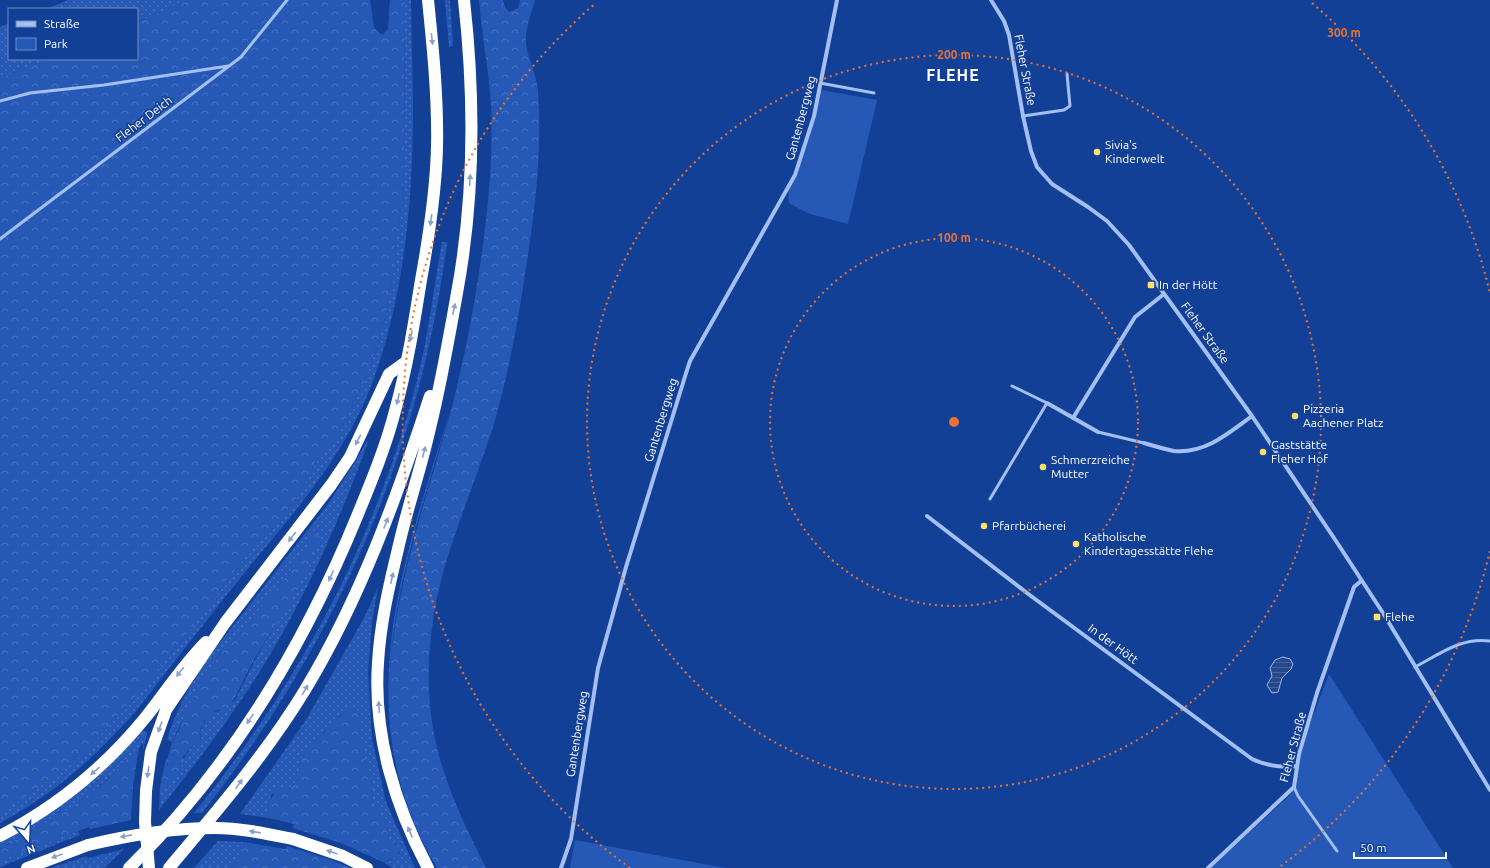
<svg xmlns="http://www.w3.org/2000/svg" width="1490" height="868" font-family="Ubuntu,sans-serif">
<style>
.grass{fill:url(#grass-dots)}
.forest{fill:url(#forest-crowns)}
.green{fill:#2659b6}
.water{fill:url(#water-rules);stroke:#96baf6}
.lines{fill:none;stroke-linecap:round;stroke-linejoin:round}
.lane{stroke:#a4c0f3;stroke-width:3}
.street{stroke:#a4c0f3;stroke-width:4}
.highway{stroke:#fff;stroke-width:12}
.highway-bridge{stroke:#fff;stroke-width:12}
.oneway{fill:#89a0cb}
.ring{fill:none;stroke:#eb7230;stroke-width:2;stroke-dasharray:2 4}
.poi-dot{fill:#ffe166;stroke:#134097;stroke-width:1.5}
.labels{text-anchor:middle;stroke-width:3.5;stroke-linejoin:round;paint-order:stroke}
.street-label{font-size:12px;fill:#fff;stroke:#134097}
.poi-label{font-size:12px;fill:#fff;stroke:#134097;text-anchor:start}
.district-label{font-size:16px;font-weight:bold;letter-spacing:1px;fill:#fff;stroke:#134097}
.centre{fill:#eb7230;stroke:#134097;stroke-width:2}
.ring-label{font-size:12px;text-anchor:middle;font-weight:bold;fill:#eb7230;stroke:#134097;stroke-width:3.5;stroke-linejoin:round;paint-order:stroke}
</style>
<defs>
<pattern id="grass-dots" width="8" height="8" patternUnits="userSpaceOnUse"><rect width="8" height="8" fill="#2659b6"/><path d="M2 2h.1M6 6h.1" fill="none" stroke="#4772c1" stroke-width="1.8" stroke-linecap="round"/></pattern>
<pattern id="forest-crowns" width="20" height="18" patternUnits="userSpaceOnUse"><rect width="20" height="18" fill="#2659b6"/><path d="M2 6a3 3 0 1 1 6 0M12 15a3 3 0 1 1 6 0" fill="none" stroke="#4772c1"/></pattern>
<pattern id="water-rules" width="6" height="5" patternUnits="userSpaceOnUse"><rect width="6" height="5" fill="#264788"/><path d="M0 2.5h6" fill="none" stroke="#47639a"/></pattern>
</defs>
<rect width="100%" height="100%" fill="#134097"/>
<!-- grass -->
<path class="grass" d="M68 0H188L137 22V9H47Z
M405 0H411C411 36 413 72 413 108 413 197 405 290 375 375 351 446 301 505 254 561 214 610 175 661 136 711 95 758 55 793 0 823V814L85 752 136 696 184 638 257 541 269 535 278 517 284 514 295 501 319 456 335 441 366 377 379 342 387 309 396 251 395 238 402 210 404 154Z
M445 0H450L453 46 449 47Z
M9 23V59H49L0 78V27Z
M442 242H447C420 456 334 645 202 813H194C299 683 377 539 418 376 429 331 434 287 442 242Z
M452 405C406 565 345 711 439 868H437C345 715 403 561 452 405Z
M367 441 368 442C343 511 314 578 278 641 244 701 202 756 159 810L160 787 163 789 192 746 202 741 200 733 203 724 208 716 213 712 222 711 235 700 259 652 296 592 316 545 311 541 299 560 240 634 229 645 224 648 203 678 172 742 167 740C175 710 191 684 208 658L328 504 354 464Z
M378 587 372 622 368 673 372 739 386 802 415 868H393L383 862 390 860 400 853 396 844 389 839 385 821 372 800 373 790 365 760 361 740V722L357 710 349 709 338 717 326 729 318 742 309 746 296 770 298 780 289 790 272 794 268 805 269 818 240 814 306 720 364 618Z
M142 730 147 732V734L143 751V744L141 743 138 753 136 752C124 762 114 774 102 784 70 810 37 830 0 848V842C53 812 103 778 142 730Z
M78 831 80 835 0 867V860Z
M218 841 244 842 241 855 232 868H194Z
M124 849 104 868H50L87 856 88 858Z"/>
<!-- forest -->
<path class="forest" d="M188 0H370L374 27 376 30 381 34H384L388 29 390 0H405L404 154 402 210 395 238 396 251 387 309 379 342 366 377 335 441 319 456 295 501 284 514 278 517 269 535 257 541 184 638 136 696 85 752 70 766 0 814V78L49 59H137V22Z
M479 0H503L505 7 509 12 518 8 520 0H535C531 15 525 28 526 44 528 60 537 75 538 92 541 137 538 181 532 226 523 292 513 357 495 420 481 466 462 511 448 556 430 612 423 677 434 734 443 781 465 826 486 868H439C343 715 409 563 452 407 461 371 469 334 475 298 485 235 494 170 491 106 489 71 482 36 479 0Z
M315 534 320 536V540C311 554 307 572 299 587 287 610 271 631 258 653 246 672 239 694 226 712L218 710C207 714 195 730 202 741L192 746 183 757 184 763 170 785 163 789 160 787 166 759 167 760 172 742 179 730 187 709 203 678 224 648 229 645 240 634 299 560Z
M349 709 357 710 361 721V740L365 760 373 790 372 800 385 821 389 839 399 847 400 851 396 857 383 862 341 843 293 828 294 824 269 818 268 805 276 789 281 787 289 790 298 780 296 770 309 746 317 742 331 723Z
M134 753H138L133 786 131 820 90 829 89 827 0 860V848C37 830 71 809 104 783 115 773 123 762 134 753Z
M244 842 286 849 287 846 331 860 351 868H232L241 855Z"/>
<!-- green -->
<path class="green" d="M821 90 877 100 848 224 810 214 790 204 788 198 789 190 809 138Z
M1329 674 1453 868H1211L1289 796 1296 787 1297 758Z
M575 840 720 867 727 868H570Z"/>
<!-- water -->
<path class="water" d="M1283 657 1290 659 1293 664 1291 669 1282 678 1278 692 1272 693 1267 685 1272 676 1270 668 1275 660Z"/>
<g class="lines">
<!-- lane -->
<path class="lane" d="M820 83 874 93
M0 101 30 93 104 85 228 66
M1023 116 1064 110 1070 106 1067 74
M0 239 241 57 287 0
M1098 432 1144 443
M990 499 1047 403 1012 386
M1415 667C1440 654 1461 637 1490 641
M1294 787 1298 796 1337 851"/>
<!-- street -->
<path class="street" d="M991 0 1004 21 1009 35 1023 116 1031 151 1037 167 1052 184 1088 207 1107 221 1129 245 1252 416 1338 544 1383 613 1490 790
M1047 403 1098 432
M1073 418 1135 317 1164 294
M1144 443C1154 446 1164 449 1174 451 1205 454 1229 433 1252 416
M927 516 1031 596 1252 759C1267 766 1280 768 1297 766
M561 868 571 839 598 668 626 567 687 370 690 361 795 175 814 116 837 0
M1208 868 1294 787 1299 754 1317 693 1354 587 1361 581"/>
<!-- highway -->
<path class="highway" d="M146 791 151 752 166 710 225 623 331 485 350 457 389 374 407 361
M0 836C56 807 105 767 145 718 165 693 183 665 206 642
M293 839 343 856 367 868
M27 868 88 845
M129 868C230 769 305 644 358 514 372 480 386 446 395 411 407 368 414 324 421 280 429 236 436 192 437 147 438 98 433 49 428 0
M169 868C217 811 266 754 305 690 360 599 397 497 430 396
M428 868C395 806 373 734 378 663 380 625 389 586 398 549 407 508 421 469 430 428 441 384 449 338 457 293 475 196 475 98 464 0"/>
<!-- highway-bridge -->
<path class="highway-bridge" d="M146 791 145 822 149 868
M88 845C130 835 171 828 215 828 241 828 268 834 293 839"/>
</g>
<!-- one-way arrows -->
<defs><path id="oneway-solid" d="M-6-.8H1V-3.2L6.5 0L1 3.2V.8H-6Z"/></defs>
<g class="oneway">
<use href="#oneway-solid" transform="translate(432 39) rotate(84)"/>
<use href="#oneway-solid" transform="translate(470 180) rotate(-86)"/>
<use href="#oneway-solid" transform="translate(431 220) rotate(98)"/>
<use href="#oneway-solid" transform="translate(454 309) rotate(-78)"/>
<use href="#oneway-solid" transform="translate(411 336) rotate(101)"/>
<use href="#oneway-solid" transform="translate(398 399) rotate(102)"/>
<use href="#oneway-solid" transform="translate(358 440) rotate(117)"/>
<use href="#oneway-solid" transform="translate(424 452) rotate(-75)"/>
<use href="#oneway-solid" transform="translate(386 523) rotate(-68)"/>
<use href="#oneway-solid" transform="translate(292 537) rotate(128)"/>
<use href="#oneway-solid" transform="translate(331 576) rotate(114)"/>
<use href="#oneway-solid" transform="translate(392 578) rotate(-78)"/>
<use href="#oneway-solid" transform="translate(180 672) rotate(128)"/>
<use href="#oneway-solid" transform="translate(305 690) rotate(-59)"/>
<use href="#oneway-solid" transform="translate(379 707) rotate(-94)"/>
<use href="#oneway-solid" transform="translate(250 719) rotate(124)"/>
<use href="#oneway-solid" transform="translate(160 727) rotate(110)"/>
<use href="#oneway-solid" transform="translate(95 771) rotate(140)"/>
<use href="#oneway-solid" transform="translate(148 772) rotate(98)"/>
<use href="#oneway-solid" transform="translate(239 784) rotate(-54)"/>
<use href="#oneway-solid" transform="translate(255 832) rotate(-172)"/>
<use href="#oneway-solid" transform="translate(410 832) rotate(-113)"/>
<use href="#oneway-solid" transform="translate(126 836) rotate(169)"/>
<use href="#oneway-solid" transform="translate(332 852) rotate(-161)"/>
<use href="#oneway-solid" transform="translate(57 856) rotate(160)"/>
</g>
<!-- distance rings -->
<g class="ring">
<circle cx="954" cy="422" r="184"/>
<circle cx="954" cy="422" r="367"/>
<path d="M1490 551A551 551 0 0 1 1278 868M630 868A551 551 0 0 1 596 3M1312 3A551 551 0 0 1 1490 293"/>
</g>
<!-- markers -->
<g class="poi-dot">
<circle cx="1097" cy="152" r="4"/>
<rect x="1147" y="281" width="8" height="8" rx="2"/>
<circle cx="1295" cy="416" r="4"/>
<circle cx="1263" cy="452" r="4"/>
<circle cx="1043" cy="467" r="4"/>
<circle cx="984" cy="526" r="4"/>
<circle cx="1076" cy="544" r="4"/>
<rect x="1373" y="613" width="8" height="8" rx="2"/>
</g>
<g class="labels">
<!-- street labels -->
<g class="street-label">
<text transform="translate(1025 70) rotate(79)" y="4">Fleher Straße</text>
<text transform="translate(801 118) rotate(-75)" y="4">Gantenbergweg</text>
<text transform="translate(144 119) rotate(-37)" y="4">Fleher Deich</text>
<text transform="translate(1205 333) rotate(54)" y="4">Fleher Straße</text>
<text transform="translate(661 420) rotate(-73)" y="4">Gantenbergweg</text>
<text transform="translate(1113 644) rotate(36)" y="4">In der Hött</text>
<text transform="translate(577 734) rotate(-81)" y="4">Gantenbergweg</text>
<text transform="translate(1293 747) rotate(-75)" y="4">Fleher Straße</text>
</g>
<!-- poi labels -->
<g class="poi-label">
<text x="1105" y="149">Sivia's<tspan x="1105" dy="14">Kinderwelt</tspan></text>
<text x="1159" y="289">In der Hött</text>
<text x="1303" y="413">Pizzeria<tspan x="1303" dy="14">Aachener Platz</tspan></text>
<text x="1271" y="449">Gaststätte<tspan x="1271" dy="14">Fleher Hof</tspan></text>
<text x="1051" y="464">Schmerzreiche<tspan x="1051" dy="14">Mutter</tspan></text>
<text x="992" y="530">Pfarrbücherei</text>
<text x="1084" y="541">Katholische<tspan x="1084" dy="14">Kindertagesstätte Flehe</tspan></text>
<text x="1385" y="621">Flehe</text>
</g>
<!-- district labels -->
<g class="district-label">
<text x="953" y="81">FLEHE</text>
</g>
</g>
<circle cx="954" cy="422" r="6" class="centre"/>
<g class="ring-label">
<text x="1344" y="37">300 m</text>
<text x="954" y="59">200 m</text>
<text x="954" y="242">100 m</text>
</g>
<!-- legend -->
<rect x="8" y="8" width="130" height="52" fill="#134097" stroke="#718cc1"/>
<rect x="16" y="21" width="20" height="6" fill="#a4c0f3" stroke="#718cc1"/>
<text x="44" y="28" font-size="12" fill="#ffffff">Straße</text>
<rect x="16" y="38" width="20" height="12" fill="#2659b6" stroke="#718cc1"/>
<text x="44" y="48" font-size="12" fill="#ffffff">Park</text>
<!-- north arrow -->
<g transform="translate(28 840) rotate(161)" stroke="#134097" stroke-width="3" paint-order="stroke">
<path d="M0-3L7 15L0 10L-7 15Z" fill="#ffffff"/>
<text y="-6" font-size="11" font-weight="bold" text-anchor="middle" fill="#ffffff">N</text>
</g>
<!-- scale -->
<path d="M1354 852v6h92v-6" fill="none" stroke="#ffffff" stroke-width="2"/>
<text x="1360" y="852" font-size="12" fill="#ffffff" stroke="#134097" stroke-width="3" paint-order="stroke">50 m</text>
</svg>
